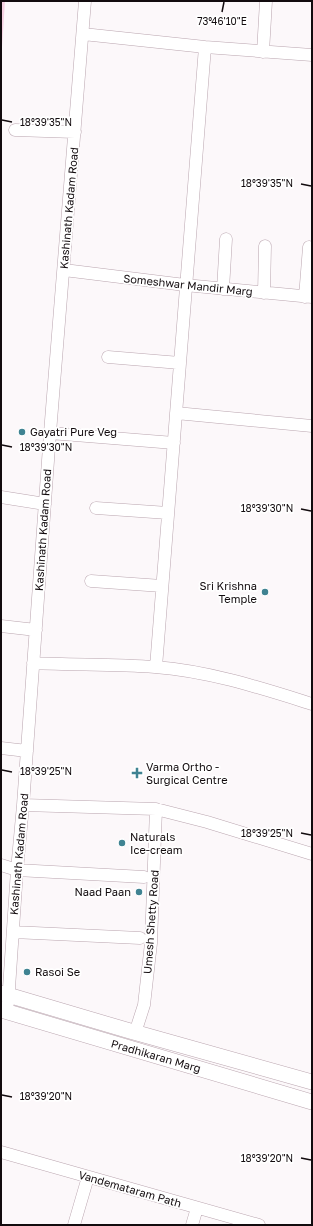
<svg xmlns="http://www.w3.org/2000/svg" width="313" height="1226" font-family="'Golos Text',sans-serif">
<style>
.pitch{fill:#f5d1e2}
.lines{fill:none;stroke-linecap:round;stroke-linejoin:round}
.minor-casing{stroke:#baa5af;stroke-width:13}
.tertiary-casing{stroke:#baa5af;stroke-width:16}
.minor{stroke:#fff;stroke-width:12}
.tertiary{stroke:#fff;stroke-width:15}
.ticks{fill:none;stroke:#120b0e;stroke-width:1.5}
.poi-dot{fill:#3f8392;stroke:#fff;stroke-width:1.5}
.labels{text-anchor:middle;stroke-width:3.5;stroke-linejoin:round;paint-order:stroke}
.street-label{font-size:11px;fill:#120b0e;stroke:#fff}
.poi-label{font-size:11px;fill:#120b0e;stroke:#fff;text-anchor:start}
.ticks-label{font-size:10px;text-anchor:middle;fill:#120b0e;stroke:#fff;stroke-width:3.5;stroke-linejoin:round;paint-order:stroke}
</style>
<rect width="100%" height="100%" fill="#fcf8fa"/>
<!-- pitch -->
<path class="pitch" d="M1 1H5L1 62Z"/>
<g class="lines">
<!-- minor casing -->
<g class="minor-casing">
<path id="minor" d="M83 34 205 47 312 55
M263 52 266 1
M15 130 75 132
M64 270 185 285 312 297
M223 289 226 239
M264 293 265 246
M305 297 309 247
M108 357 180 363
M176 413 312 426
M50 433 174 443
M1 497 45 504
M96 508 168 513
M91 581 162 586
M1 626 36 630
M33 663C74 665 115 664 155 667 209 671 261 688 312 704
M156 667 205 47
M1 748 27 751
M23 805 156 809 207 822 312 854
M1 865 17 870 144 877
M13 932 140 938
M8 1003 17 870 23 805 50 433 85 1
M135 1033 144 1005 151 943 156 809
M1 1152 259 1225
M74 1225 88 1177
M192 1225 197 1208"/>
</g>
<!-- tertiary casing -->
<g class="tertiary-casing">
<path id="tertiary" d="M1 993 130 1031 312 1082
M1 1010 312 1102"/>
</g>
<!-- minor -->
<use href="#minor" class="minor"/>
<!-- tertiary -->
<use href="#tertiary" class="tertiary"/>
</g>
<!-- ticks -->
<path class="ticks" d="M222 12 224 2M2 120 12 122M301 184 311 186M2 445 12 447M301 509 311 511M2 770 12 772M301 833 311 835M2 1095 12 1097M301 1158 311 1160"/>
<!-- markers -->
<g class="poi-dot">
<circle cx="22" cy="432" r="4"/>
<circle cx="265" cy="592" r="4"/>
<path d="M135 767h4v4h4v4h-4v4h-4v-4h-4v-4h4z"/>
<circle cx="122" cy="843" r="4"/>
<circle cx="139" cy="892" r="4"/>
<circle cx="27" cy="972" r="4"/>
</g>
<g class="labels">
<!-- street labels -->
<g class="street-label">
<text transform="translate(69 208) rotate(-85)" y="4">Kashinath Kadam Road</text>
<text transform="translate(188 285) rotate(6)" y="4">Someshwar Mandir Marg</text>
<text transform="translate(43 530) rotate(-86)" y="4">Kashinath Kadam Road</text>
<text transform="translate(19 854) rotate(-85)" y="4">Kashinath Kadam Road</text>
<text transform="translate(151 922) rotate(-86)" y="4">Umesh Shetty Road</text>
<text transform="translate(156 1056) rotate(16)" y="4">Pradhikaran Marg</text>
<text transform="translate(130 1189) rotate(16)" y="4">Vandemataram Path</text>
</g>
<!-- poi labels -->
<g class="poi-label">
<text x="30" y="436">Gayatri Pure Veg</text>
<text x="257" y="590" text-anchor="end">Sri Krishna<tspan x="257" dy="13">Temple</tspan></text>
<text x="146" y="771">Varma Ortho -<tspan x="146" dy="13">Surgical Centre</tspan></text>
<text x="130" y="841">Naturals<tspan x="130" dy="13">Ice-cream</tspan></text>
<text x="131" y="896" text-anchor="end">Naad Paan</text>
<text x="35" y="976">Rasoi Se</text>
</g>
</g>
<g class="ticks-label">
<text x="222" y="25">73°46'10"E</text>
<text x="46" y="126">18°39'35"N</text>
<text x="267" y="187">18°39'35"N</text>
<text x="46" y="451">18°39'30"N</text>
<text x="267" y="512">18°39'30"N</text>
<text x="46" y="775">18°39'25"N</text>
<text x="267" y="837">18°39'25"N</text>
<text x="46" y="1100">18°39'20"N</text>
<text x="267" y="1162">18°39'20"N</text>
</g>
<!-- border -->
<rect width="313" height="1226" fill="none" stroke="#120b0e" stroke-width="4"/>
</svg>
